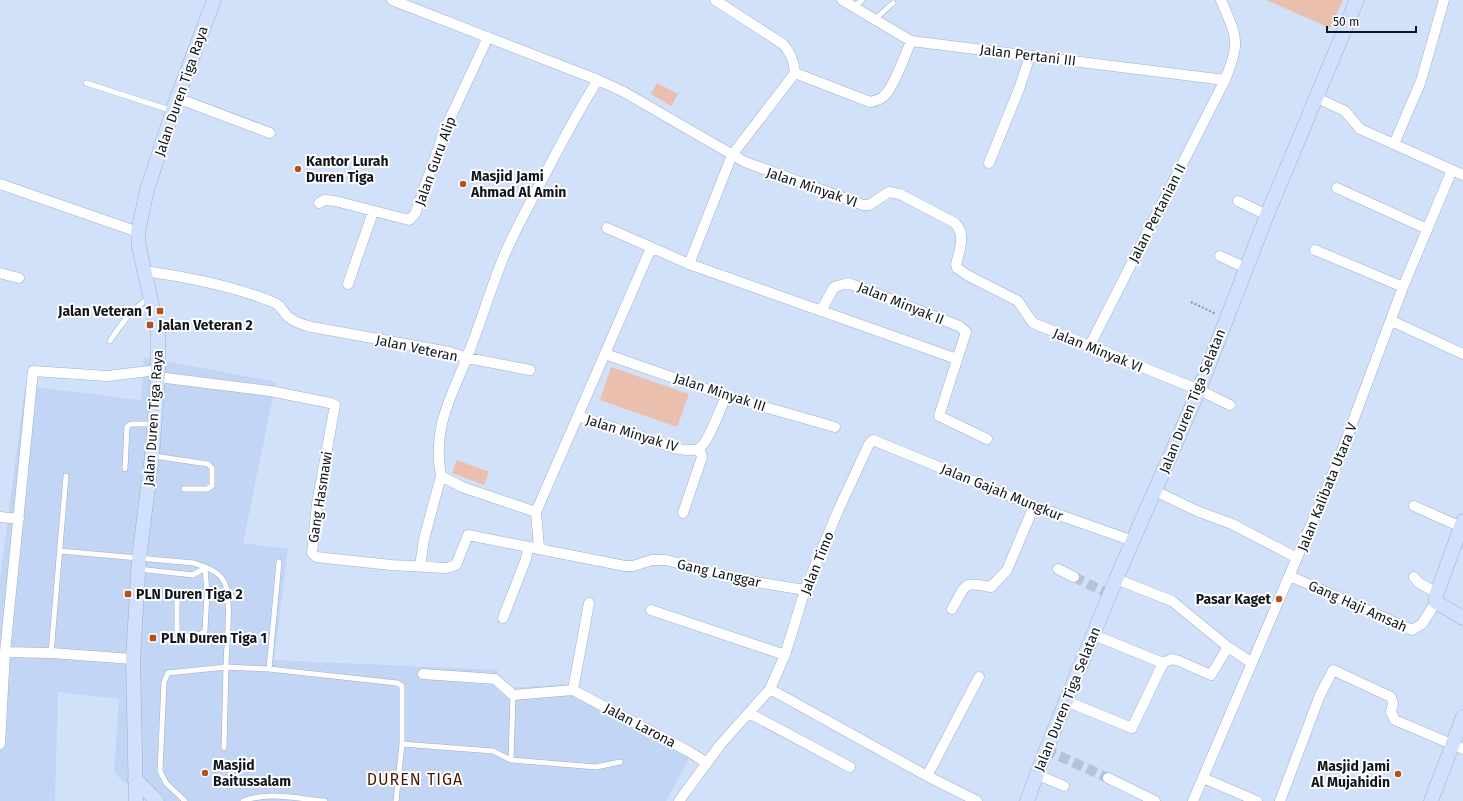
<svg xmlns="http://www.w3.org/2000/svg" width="1463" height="801" font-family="'Fira Sans',sans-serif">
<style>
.built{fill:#c2d5f4}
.green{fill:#eabfad}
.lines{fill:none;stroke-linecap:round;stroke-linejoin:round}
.street-tunnel{stroke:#b5c2d9;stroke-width:10;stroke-dasharray:10 5;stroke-linecap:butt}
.lane-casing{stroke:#a1aec6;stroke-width:6}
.street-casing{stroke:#a1aec6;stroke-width:11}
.secondary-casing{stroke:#a1aec6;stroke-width:15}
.path{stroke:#8994a7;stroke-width:2;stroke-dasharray:2 2;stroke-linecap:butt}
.lane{stroke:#fff;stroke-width:5}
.street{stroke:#fff;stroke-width:10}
.secondary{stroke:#d1e1fd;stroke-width:14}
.poi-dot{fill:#b4501b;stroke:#fff;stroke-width:1.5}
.labels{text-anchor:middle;stroke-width:4;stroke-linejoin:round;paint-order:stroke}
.street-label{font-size:14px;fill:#10151e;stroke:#fff}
.poi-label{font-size:14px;font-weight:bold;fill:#10151e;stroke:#fff;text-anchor:start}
.quarter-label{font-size:16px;letter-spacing:1px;fill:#481901;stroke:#fff}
</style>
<rect width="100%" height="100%" fill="#d2e1fa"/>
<!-- built -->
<path class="built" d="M144 357 276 382 243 543 288 549 274 660 497 670 508 688 568 684 694 749 666 801H147L114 773 119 699 58 692 55 801H0V579L25 386 141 400Z"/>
<!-- green -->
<path class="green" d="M1266 0H1343L1330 28Z
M657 83 678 94 671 106 651 94Z
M611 367 689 394 677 427 600 400Z
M457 460 489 472 484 485 452 473Z"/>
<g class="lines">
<!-- street-tunnel -->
<path class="street-tunnel" d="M1074 577 1105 592
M1046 750 1108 778"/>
<!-- lane casing -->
<g class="lane-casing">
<path id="lane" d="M855 6 862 0
M875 19 893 3
M86 83 173 111
M110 341C121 324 132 309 149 298
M154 456 208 464 212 468V486L207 489H184
M125 469 127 427 131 424H153
M60 551 194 563C204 567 217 570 223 580 233 594 226 648 226 667L168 673 164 682 160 771 166 783 185 801
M138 569 193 575 205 568
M207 593 228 594
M177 597V632C185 639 197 637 205 631L207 593 205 568
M51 653 66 476
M269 669 279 562
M402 744 493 751 511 760 596 767 620 762
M224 748 226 667 269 669 397 683 402 686V744L396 801
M511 760 513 695
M243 801C269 791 299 799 325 801"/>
</g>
<!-- street casing -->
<g class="street-casing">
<path id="street" d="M392 0 598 80 624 92 745 162 863 205H869L889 192 900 194 955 223C966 235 960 249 956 264L957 268 967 275 1018 301 1033 323 1199 390 1230 405
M842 0 911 41 1225 80
M795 73 870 102C875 101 880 100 884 96 894 87 905 55 911 41
M177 98 270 133
M1317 98 1345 111 1360 129 1463 175
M1394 144 1421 81 1444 0
M989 163 1019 89 1030 56
M0 184 138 232
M1337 188 1427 229
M1238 201 1267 215
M319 203 325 200 335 201 409 220 415 214 446 127 488 37
M607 228 689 264 957 359
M1315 250 1403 287
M1220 256 1246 268
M689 264 732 155 795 73C794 61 791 53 783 44L715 0
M144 271C188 277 234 286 275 303 281 306 283 311 287 316 294 322 303 325 312 327L449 352 467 358 530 370
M0 273 19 278
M348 284 373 212
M821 311 834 287 848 283 959 326 966 332 939 416 987 439
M1392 321 1463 354
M1089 347 1225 80C1241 41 1237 38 1221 0
M605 354 726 396 835 427
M158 377 270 391 330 403 335 405 317 504 312 553 316 557 391 565 446 568 456 565 468 535 625 566H633L652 560H666L737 579 805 590
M578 416 678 449C685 450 692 451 698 449 708 445 721 407 726 396
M1155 491 1197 511 1232 524 1297 558
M1414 506 1461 527
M536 512 462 487 441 476C431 423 455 392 472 344 483 315 492 285 504 256 515 230 529 205 542 180 560 146 577 112 598 80
M683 513 702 457 699 448
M0 517 19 519
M539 548 536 512 651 248
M420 566 424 539 441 476
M1058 569 1074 577
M1290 576 1412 630 1422 624 1436 602
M1414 577 1419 583 1436 592
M1116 579 1172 601 1228 647 1252 663
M952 609C967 584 961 581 991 587L1007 570 1034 506
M651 610 785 655
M503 618 526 559 528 547
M1094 635 1163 663
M5 652 51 653 133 659
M423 674 495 679 513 695 573 690 688 751 707 763
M770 689 927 776 977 801
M573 690 589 603
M1066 701 1132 728 1163 663 1172 659 1179 661 1211 675 1228 647
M749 713 850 767
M0 744 5 652 33 371 107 376 158 370
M1036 774 1064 786
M927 776 979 677
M1108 778 1155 801
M1203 778 1257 801
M679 801 720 745 770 689 785 655 805 590 837 513 869 444 873 440 1034 506 1133 541
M1193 801 1337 464 1403 287 1452 170
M1280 801 1320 695 1333 670 1391 697 1393 703 1391 712 1395 720 1463 749"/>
</g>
<!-- secondary casing -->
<g class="secondary-casing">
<path id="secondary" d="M1463 521 1436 596V602L1463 618
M135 779 157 801
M136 801 133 659 139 558 152 456 158 377V332L139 247 138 232 147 190 177 98 214 0
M1027 801 1046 750 1116 579 1199 390 1267 215 1357 0
M1431 801 1463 717"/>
</g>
<!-- path -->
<path class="path" d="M1191 302 1216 314"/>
<!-- lane -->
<use href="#lane" class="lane"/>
<!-- street -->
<use href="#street" class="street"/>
<!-- secondary -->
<use href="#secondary" class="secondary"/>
</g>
<!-- markers -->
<g class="poi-dot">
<circle cx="298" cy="169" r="4"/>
<circle cx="463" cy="184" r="4"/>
<rect x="156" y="307" width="8" height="8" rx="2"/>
<rect x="146" y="321" width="8" height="8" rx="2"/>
<rect x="124" y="590" width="8" height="8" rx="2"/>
<circle cx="1279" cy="599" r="4"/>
<rect x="149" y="634" width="8" height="8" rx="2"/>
<circle cx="205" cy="773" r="4"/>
<circle cx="1398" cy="774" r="4"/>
</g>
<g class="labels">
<!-- street labels -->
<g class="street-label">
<text transform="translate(1028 55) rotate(7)" y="5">Jalan Pertani III</text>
<text transform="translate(181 91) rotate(-71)" y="5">Jalan Duren Tiga Raya</text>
<text transform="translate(435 161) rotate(-70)" y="5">Jalan Guru Alip</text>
<text transform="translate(812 187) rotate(19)" y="5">Jalan Minyak VI</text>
<text transform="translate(1157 213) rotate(-63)" y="5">Jalan Pertanian II</text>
<text transform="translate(901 303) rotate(22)" y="5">Jalan Minyak II</text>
<text transform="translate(417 348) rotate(12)" y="5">Jalan Veteran</text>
<text transform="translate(1098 350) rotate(22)" y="5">Jalan Minyak VI</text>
<text transform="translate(720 392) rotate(18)" y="5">Jalan Minyak III</text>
<text transform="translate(1192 401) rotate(-68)" y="5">Jalan Duren Tiga Selatan</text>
<text transform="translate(153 418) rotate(-86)" y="5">Jalan Duren Tiga Raya</text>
<text transform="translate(632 433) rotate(17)" y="5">Jalan Minyak IV</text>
<text transform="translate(1327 487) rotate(-68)" y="5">Jalan Kalibata Utara V</text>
<text transform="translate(1002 492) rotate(22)" y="5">Jalan Gajah Mungkur</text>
<text transform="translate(320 497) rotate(-81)" y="5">Gang Hasmawi</text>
<text transform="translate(817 563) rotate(-68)" y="5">Jalan Timo</text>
<text transform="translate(719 573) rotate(13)" y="5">Gang Langgar</text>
<text transform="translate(1358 606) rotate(24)" y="5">Gang Haji Amsah</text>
<text transform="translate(1067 699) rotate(-68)" y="5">Jalan Duren Tiga Selatan</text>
<text transform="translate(640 725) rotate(28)" y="5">Jalan Larona</text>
</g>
<!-- poi labels -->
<g class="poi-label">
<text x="306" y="166">Kantor Lurah<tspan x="306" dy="16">Duren Tiga</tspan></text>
<text x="471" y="181">Masjid Jami<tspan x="471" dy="16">Ahmad Al Amin</tspan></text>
<text x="152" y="316" text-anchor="end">Jalan Veteran 1</text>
<text x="158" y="330">Jalan Veteran 2</text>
<text x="136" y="599">PLN Duren Tiga 2</text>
<text x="1271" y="604" text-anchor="end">Pasar Kaget</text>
<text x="161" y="643">PLN Duren Tiga 1</text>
<text x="213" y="770">Masjid<tspan x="213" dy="16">Baitussalam</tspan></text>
<text x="1390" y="771" text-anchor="end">Masjid Jami<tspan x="1390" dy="16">Al Mujahidin</tspan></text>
</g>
<!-- quarter labels -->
<g class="quarter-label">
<text x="415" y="785">DUREN TIGA</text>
</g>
</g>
<!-- scale -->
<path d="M1327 26v6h89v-6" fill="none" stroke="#10151e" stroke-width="2"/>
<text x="1333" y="26" font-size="12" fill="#10151e" stroke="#ffffff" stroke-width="3" paint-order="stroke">50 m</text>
</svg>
